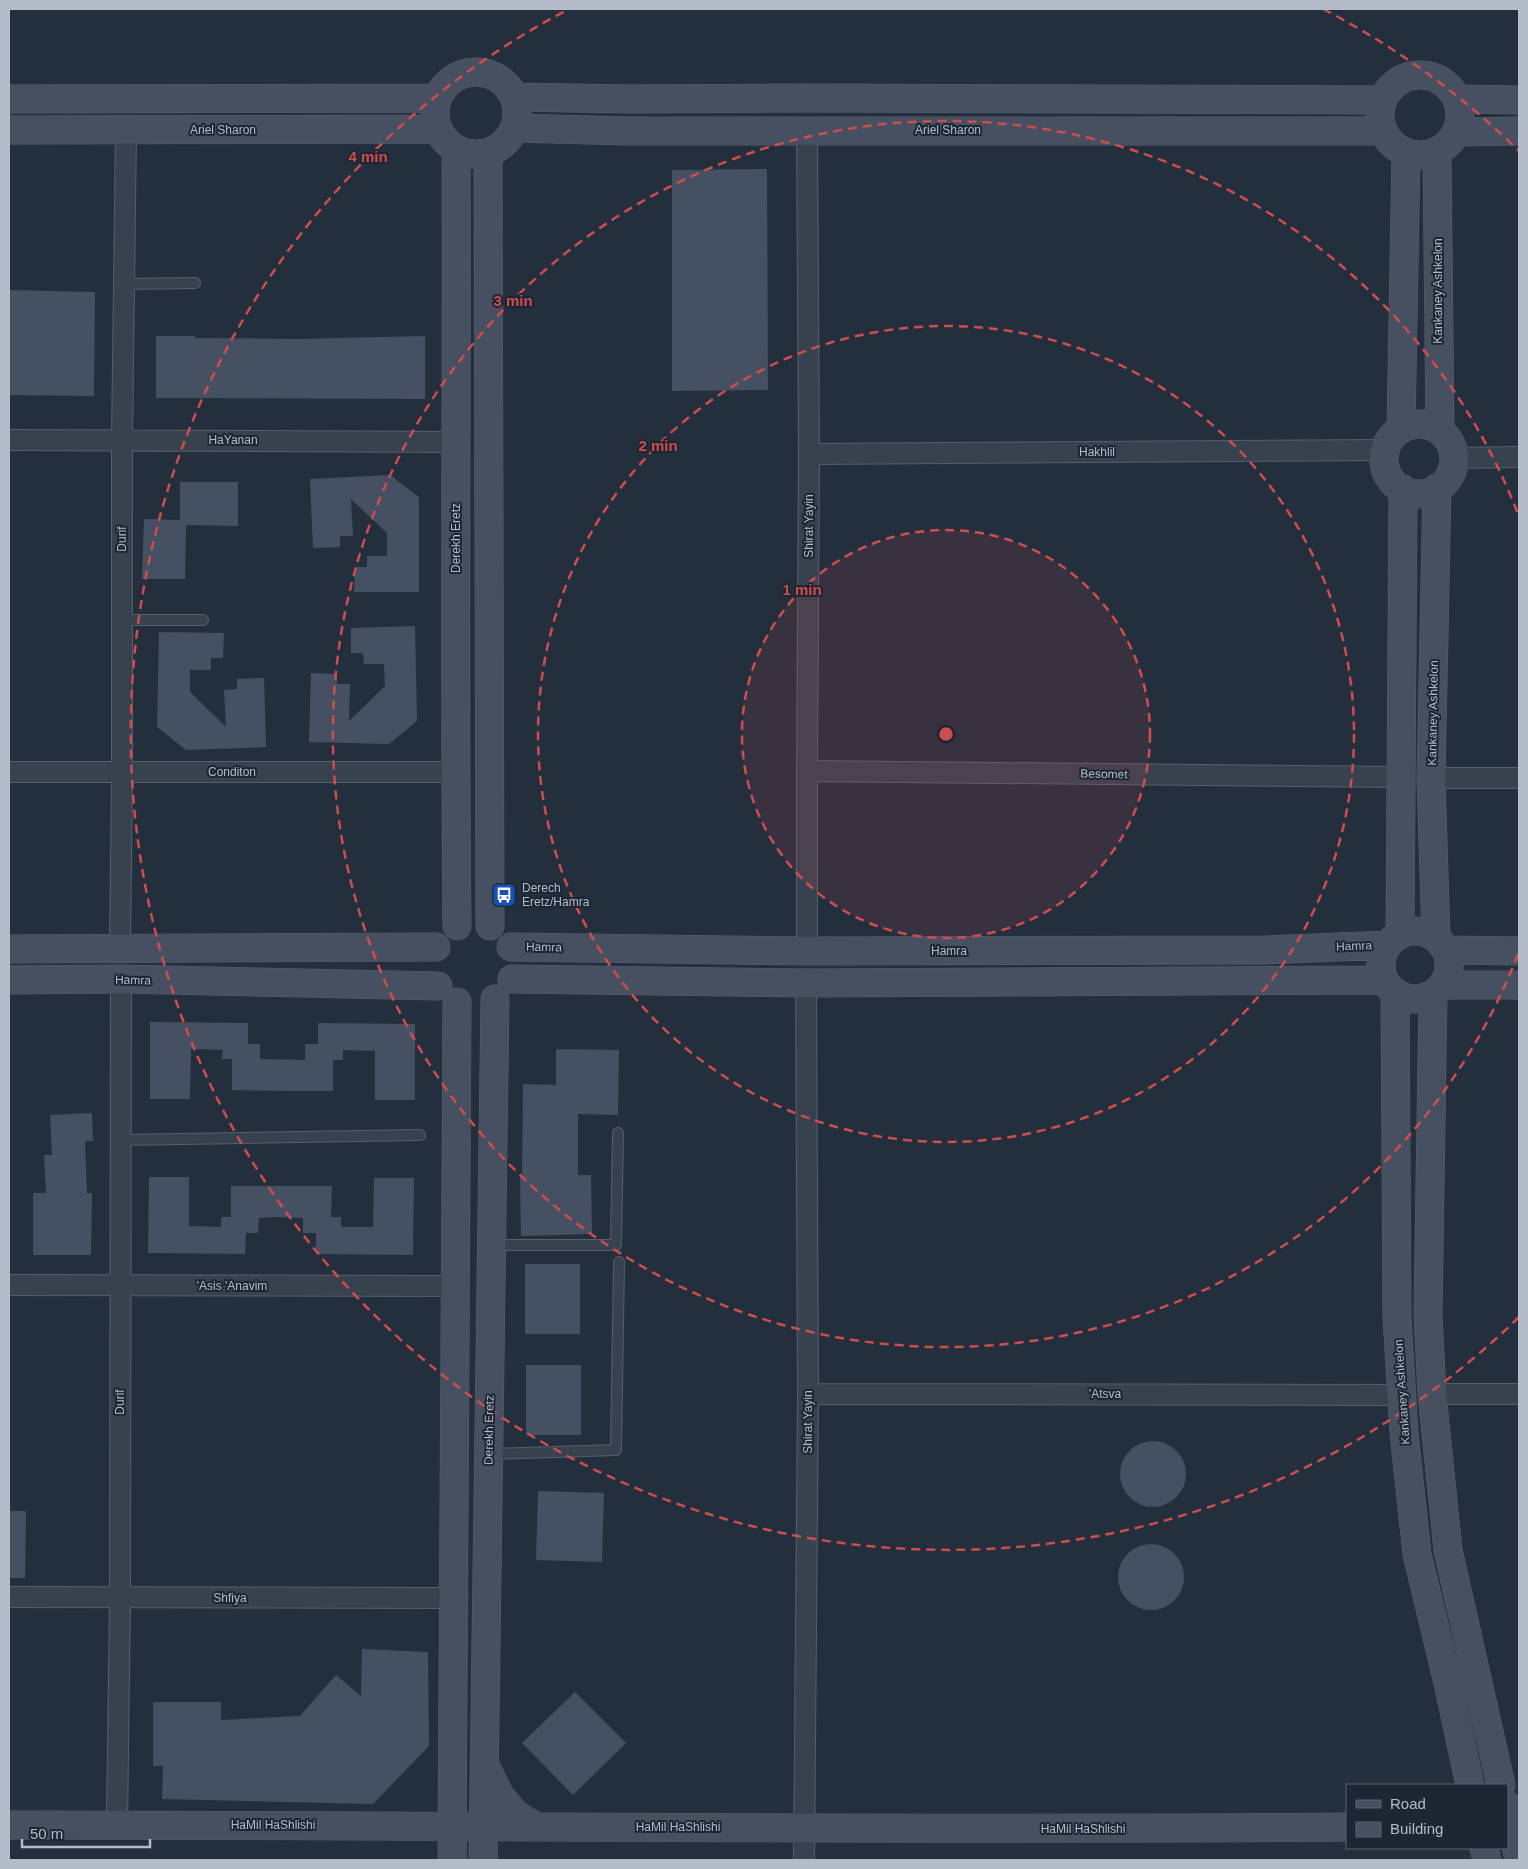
<svg xmlns="http://www.w3.org/2000/svg" width="1528" height="1869" font-family="Arial,sans-serif">
<style>
.building{fill:#455162}
.lines{fill:none;stroke-linecap:round;stroke-linejoin:round}
.lane-casing{stroke:#565f6c;stroke-width:12}
.street-casing{stroke:#565f6c;stroke-width:22}
.secondary-casing{stroke:#565f6c;stroke-width:29}
.lane{stroke:#38414e;stroke-width:10}
.street{stroke:#38414e;stroke-width:20}
.secondary{stroke:#465061;stroke-width:28}
.ring{fill:none;stroke:#ce4d50;stroke-width:2.5;stroke-dasharray:9 6}
.labels{text-anchor:middle;stroke-width:4;stroke-linejoin:round;paint-order:stroke}
.street-label{font-size:12px;fill:#b4bcc9;stroke:#1d2633}
.poi-label{font-size:12px;fill:#b4bcc9;stroke:#1d2633;text-anchor:start}
.centre{fill:#ce4d50;stroke:#1d2633;stroke-width:2.5}
.ring-label{font-size:15px;text-anchor:middle;font-weight:bold;fill:#ce4d50;stroke:#1d2633;stroke-width:4;stroke-linejoin:round;paint-order:stroke}
</style>
<rect width="100%" height="100%" fill="#242f3e"/>
<!-- building -->
<path class="building" d="M767 169 768 390 672 391V170Z
M9 290 95 292 94 396 9 395Z
M156 336H195V338L298 339 425 336V399L156 398Z
M390 475 419 497V592H354L355 567H367V556H387V533L351 499 353 536H340V547L313 548 310 479Z
M180 482H238V526L186 525 185 579H142L144 519 180 520Z
M415 626 417 721 389 744 309 742 311 673 337 674V684H350L349 721 385 686 384 664H364L363 653H351V628Z
M159 632 224 633 223 658H211V670H190V692L226 727 224 690 237 689V679L264 678 266 747 186 750 157 727Z
M150 1022 248 1023V1044H260V1059L305 1060V1044H318V1023L415 1024V1100H375V1051L343 1050V1060H333V1091H289L232 1090V1059H222L223 1050 191 1049 190 1099H150Z
M556 1049 619 1050 618 1115 578 1114V1175H591L592 1234 521 1236 520 1177 522 1176 523 1084 556 1085Z
M92 1113 93 1141H85L87 1193H92L91 1255H33V1193H46L44 1155H52L50 1115Z
M149 1177H189V1226L221 1227V1217H231V1186H332L331 1217H341V1227H373L374 1178H414L413 1255 316 1254V1233H303V1218L275 1217 259 1218 258 1233H246L245 1254 148 1253Z
M525 1264H580V1334H525Z
M526 1365H581V1435H526Z
M1120 1474a33 33 0 1 1 66 0a33 33 0 1 1-66 0Z
M538 1491 604 1493 602 1562 536 1560Z
M9 1511H26L25 1578H9Z
M1118 1577a33 33 0 1 1 66 0a33 33 0 1 1-66 0Z
M362 1649 428 1652 429 1746 373 1804 162 1799 163 1766H153V1702H221V1720L300 1716 336 1675 361 1696Z
M575 1692 626 1743 573 1795 522 1743Z"/>
<g class="lines">
<!-- lane casing -->
<g class="lane-casing">
<path id="lane" d="M124 284 195 283
M122 620H203
M121 1140 420 1135
M493 1245H616L618 1133
M489 1454 616 1450 619 1262"/>
</g>
<!-- street casing -->
<g class="street-casing">
<path id="street" d="M807 130 809 454 807 771V951
M9 440 457 442
M809 454 1385 450
M1454 458 1519 457
M807 771 1401 777
M9 772H455
M1431 778H1519
M120 949 122 772V440L126 130
M9 1285 456 1286
M808 1394 1402 1395
M1432 1394H1519
M9 1597 452 1598
M117 1825 120 1598 121 979
M804 1860 808 1394 806 983"/>
</g>
<!-- secondary casing -->
<g class="secondary-casing">
<path id="secondary" d="M435 113a41 41 0 1 1 82 0a41 41 0 1 1-82 0Z
M1380 115a40 40 0 1 1 80 0a40 40 0 1 1-80 0Z
M515 97 629 99 805 98 1381 100
M9 99 437 98
M1457 99 1519 100
M515 128 628 131H1382
M9 130 438 129
M1457 132 1519 131
M456 149C457 408 454 667 457 926
M1437 152 1440 431
M488 153 490 926
M1384 459a35 35 0 1 1 70 0a35 35 0 1 1-70 0Z
M1401 429 1406 153
M1381 965a34 34 0 1 1 68 0a34 34 0 1 1-68 0Z
M1400 935 1403 489
M1436 938 1431 778 1437 488
M511 947 807 951 1266 950 1388 945
M9 949 436 947
M1446 950 1519 951
M512 979 806 983 1384 980
M9 980 121 979 438 986
M1443 985H1519
M1395 993 1397 1317 1404 1433 1417 1554 1448 1683 1470 1785
M1433 994 1428 1316 1432 1394 1448 1550 1501 1785
M485 1765 499 1794 515 1814 535 1826
M1507 1805 1519 1860
M9 1825C455 1825 901 1831 1347 1827
M1484 1848 1487 1860
M452 1860 457 1002
M483 1860 495 999"/>
</g>
<!-- lane -->
<use href="#lane" class="lane"/>
<!-- street -->
<use href="#street" class="street"/>
<!-- secondary -->
<use href="#secondary" class="secondary"/>
</g>
<!-- distance rings -->
<circle cx="946" cy="734" r="204" fill="#ce4d50" fill-opacity=".12"/>
<g class="ring">
<circle cx="946" cy="734" r="204"/>
<circle cx="946" cy="734" r="408"/>
<path d="M1518 954A613 613 0 1 1 1518 514"/>
<path d="M1519 1317A817 817 0 1 1 569 9M1323 9A817 817 0 0 1 1519 151"/>
</g>
<!-- icons -->
<defs>
<g id="bus-square" transform="scale(1.25)"><rect x="-9" y="-9" width="18" height="18" rx="4" fill="#1a4fb4" stroke="#1d2633"/><path d="M-5-6H5V4H4V6H2V4H-2V6H-4V4H-5ZM-3.5-4V0h7V-4ZM-3.5 1.2v1.5H-2V1.2ZM2 1.2v1.5H3.5V1.2Z" fill="#fff"/></g>
</defs>
<g fill-rule="evenodd">
<use href="#bus-square" x="504" y="895"/>
</g>
<g class="labels">
<!-- street labels -->
<g class="street-label">
<text x="223" y="134">Ariel Sharon</text>
<text x="948" y="134">Ariel Sharon</text>
<text transform="translate(1438 291) rotate(-90)" y="4">Kankaney Ashkelon</text>
<text x="233" y="444">HaYanan</text>
<text x="1097" y="456">Hakhlil</text>
<text transform="translate(809 526) rotate(-90)" y="4">Shirat Yayin</text>
<text transform="translate(456 538) rotate(-90)" y="4">Derekh Eretz</text>
<text transform="translate(122 539) rotate(-90)" y="4">Durif</text>
<text transform="translate(1433 713) rotate(-89)" y="4">Kankaney Ashkelon</text>
<text x="232" y="776">Conditon</text>
<text transform="translate(1104 774) rotate(1)" y="4">Besomet</text>
<text transform="translate(1354 946) rotate(-2)" y="4">Hamra</text>
<text transform="translate(544 947) rotate(1)" y="4">Hamra</text>
<text x="949" y="955">Hamra</text>
<text transform="translate(133 980) rotate(1)" y="4">Hamra</text>
<text x="232" y="1290">'Asis 'Anavim</text>
<text transform="translate(1402 1392) rotate(-94)" y="4">Kankaney Ashkelon</text>
<text x="1105" y="1398">'Atsva</text>
<text transform="translate(120 1402) rotate(-90)" y="4">Durif</text>
<text transform="translate(808 1422) rotate(-90)" y="4">Shirat Yayin</text>
<text transform="translate(489 1430) rotate(-89)" y="4">Derekh Eretz</text>
<text x="230" y="1602">Shfiya</text>
<text x="273" y="1829">HaMil HaShlishi</text>
<text x="678" y="1831">HaMil HaShlishi</text>
<text x="1083" y="1833">HaMil HaShlishi</text>
</g>
<!-- poi labels -->
<g class="poi-label">
<text x="522" y="892">Derech<tspan x="522" dy="14">Eretz/Hamra</tspan></text>
</g>
</g>
<circle cx="946" cy="734" r="8" class="centre"/>
<g class="ring-label">
<text x="368" y="162">4 min</text>
<text x="513" y="306">3 min</text>
<text x="658" y="451">2 min</text>
<text x="802" y="595">1 min</text>
</g>
<!-- border -->
<rect width="1528" height="1869" fill="none" stroke="#b4bcc9" stroke-width="20"/>
<!-- legend -->
<rect x="1346" y="1784" width="162" height="65" fill="#1d2633" stroke="#59626f"/>
<rect x="1356" y="1800" width="25" height="8" fill="#465061" stroke="#59626f"/>
<text x="1390" y="1809" font-size="15" fill="#b4bcc9">Road</text>
<rect x="1356" y="1822" width="25" height="15" fill="#455162" stroke="#59626f"/>
<text x="1390" y="1834" font-size="15" fill="#b4bcc9">Building</text>
<!-- scale -->
<path d="M22 1839v8h128v-8" fill="none" stroke="#b4bcc9" stroke-width="2.5"/>
<text x="30" y="1839" font-size="15" fill="#b4bcc9" stroke="#1d2633" stroke-width="4" paint-order="stroke">50 m</text>
</svg>
